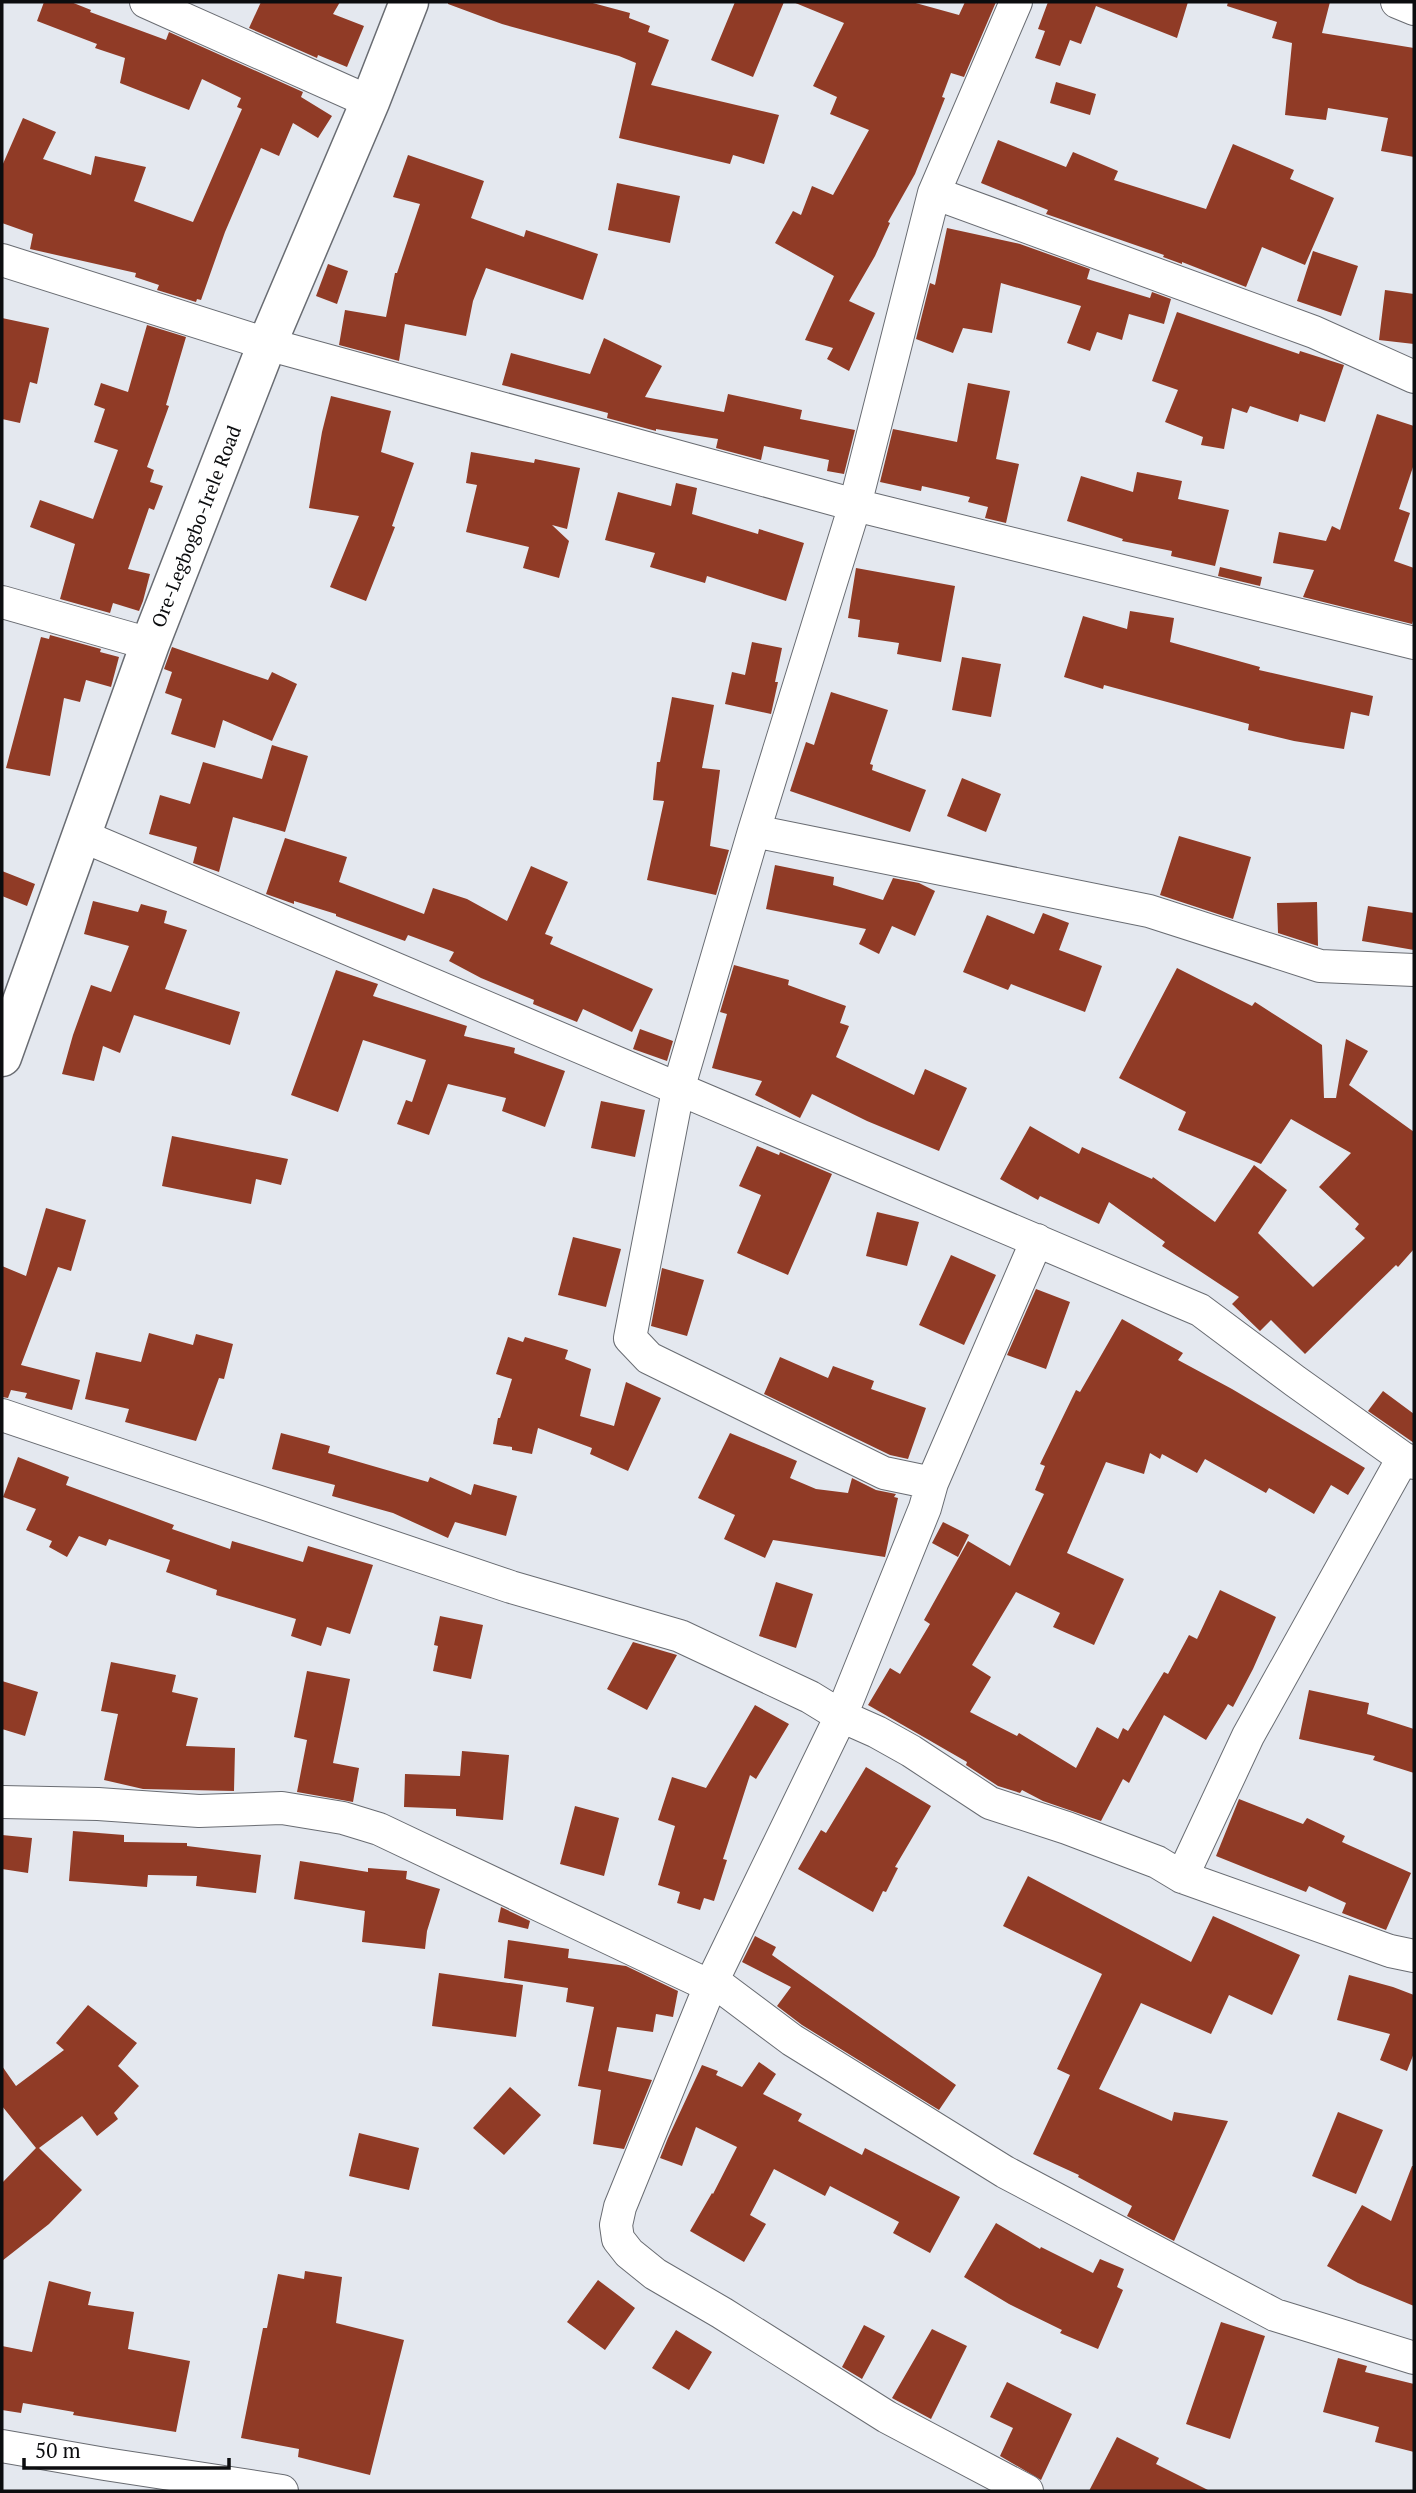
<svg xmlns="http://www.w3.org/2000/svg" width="1416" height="2493" font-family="'PT Serif',serif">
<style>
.building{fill:#903b26}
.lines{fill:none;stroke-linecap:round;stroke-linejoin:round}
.minor-casing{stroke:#696c72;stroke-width:34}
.secondary-casing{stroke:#696c72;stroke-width:41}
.minor{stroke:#fff;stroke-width:32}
.secondary{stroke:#fff;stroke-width:38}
.labels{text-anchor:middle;stroke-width:7;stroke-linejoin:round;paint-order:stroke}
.street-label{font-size:19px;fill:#0c0d0f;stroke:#fff}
</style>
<rect width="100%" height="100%" fill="#e4e8ef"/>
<!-- building -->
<path class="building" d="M44 2H71L91 10 90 12 166 40 169 32 303 92 301 97 332 116 318 138 293 123 279 156 261 148 225 232 201 300 197 299 196 302 157 290 159 285 135 277 136 273 30 249 33 234 2 223V166L23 118 56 132 43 159 91 175 95 156 146 167 134 201 193 222 242 109 237 107 241 98 202 79 189 110 120 83 125 58 95 48 97 44 37 21Z
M261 2H340L333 14 364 26 347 67 318 55 317 58 249 28Z
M448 2H589L630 13 629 18 650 26 648 32 669 40 651 85 779 115 764 164 733 155 730 164 619 138 636 63 619 56 502 24 448 4Z
M735 2H784L753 77 711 60Z
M793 2H912L959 15 965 2H996L964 77 951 73 942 97 945 98 915 174 888 222 890 223 875 256 849 301 875 313 849 371 827 359 833 348 805 340 834 276 775 243 793 211 801 215 812 186 833 195 869 130 830 114 837 97 813 86 844 23Z
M1048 2H1188L1177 38 1096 6 1081 44 1070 40 1060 66 1035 58 1045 31 1038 29Z
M1228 2H1330L1322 33 1414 48V157L1381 151 1388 118 1328 108 1326 120 1285 115 1292 43 1272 38 1277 22 1227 6Z
M1056 82 1096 94 1090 115 1050 103Z
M998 140 1066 167 1073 152 1118 171 1114 180 1206 209 1233 144 1294 170 1290 179 1334 198 1305 265 1262 247 1246 287 1182 262V264L1163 257 1164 255 1046 214 1048 210 981 183Z
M408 155 484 181 471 218 524 237 526 230 598 254 583 300 486 268 473 301 466 336 405 324 399 361 339 345 345 310 386 317 395 273H397L420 204 393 197Z
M617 183 680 196 670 243 608 230Z
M947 228 1020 244 1090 269 1087 279 1150 298 1152 292 1171 299 1164 324 1129 314 1122 340 1097 332 1090 351 1067 343 1081 306 1001 283 992 333 963 328 953 353 916 339 930 283 935 285Z
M1313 251 1358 266 1341 316 1297 301Z
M328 264 348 271 337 304 316 296Z
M1385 290 1414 294V344L1379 340Z
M1177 312 1299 354 1300 351 1344 365 1325 422 1300 414 1298 422 1250 406 1247 413 1232 408 1224 449 1201 445 1203 437 1165 422 1178 390 1152 381Z
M2 318 49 328 37 384 30 382 20 423 2 419Z
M147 325 186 337 166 405 169 406 147 467 154 470 150 482 163 486 154 510 149 508 128 569 150 574 143 601 139 611 113 603 110 613 60 599 75 544 30 527 40 500 93 519 118 450 94 442 105 409 94 405 101 383 128 392Z
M604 338 662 366 645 397 724 412 728 394 802 410 800 419 855 430 844 474 827 471 829 460 764 446 761 460 716 448 718 439 656 429V431L607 418 608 413 502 385 511 353 590 374Z
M968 383 1010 391 996 459 1019 464 1006 523 985 518 988 507 968 502 970 497 922 486 921 491 880 482 893 429 957 442Z
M331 396 391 411 381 452 414 463 392 526 395 527 366 601 330 587 359 516 309 508 322 432Z
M1377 414 1414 426V464L1399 509 1410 513 1394 561 1414 568V618L1412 624 1303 597 1314 570 1273 563 1279 532 1326 541 1332 526 1340 530Z
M471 452 534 463 535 459 580 468 567 529 552 525 569 541 559 578 523 568 529 547 466 532 477 485 466 483Z
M1137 472 1182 481 1178 499 1229 510 1215 566 1171 556 1172 551 1122 541 1123 539 1067 521 1081 476 1133 492Z
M676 483 697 488 692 514 758 534 759 529 804 543 786 601 707 576 705 583 650 567 655 553 605 540 618 492 671 506Z
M1220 567 1262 577 1260 586 1218 576Z
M856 568 955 586 941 662 897 654 899 643 858 637 860 620 848 618Z
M1130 611 1174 618 1170 642 1260 667 1259 670 1373 696 1369 716 1351 712 1344 749 1294 741 1248 730 1249 724 1104 685 1103 689 1064 677 1083 616 1127 629Z
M50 635 101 649 100 652 119 657 111 687 86 680 80 702 64 698 50 776 6 768 41 637 49 639Z
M752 642 782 648 775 682H778L771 714 725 704 732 672 745 675Z
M172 647 268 680 272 672 297 684 272 741 223 720 215 748 171 734 182 699 165 693 172 672 164 669Z
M962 657 1001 664 991 717 952 710Z
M831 692 888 710 870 764 873 765 872 770 926 790 910 832 790 791 806 742 814 745Z
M672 697 714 705 702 768 720 770 710 846 729 850 716 895 647 880 664 801 653 800 657 762H660Z
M272 745 308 756 285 832 233 817 219 872 193 863 197 847 149 834 160 795 190 804 203 762 262 779Z
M962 778 1001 794 986 832 947 816Z
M1179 836 1251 857 1233 919 1160 895Z
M285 838 347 857 339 882 424 914 433 888 467 899 507 921 531 866 568 882 545 934 553 937 550 944 653 989 632 1032 583 1009 577 1022 533 1004 534 1000 481 978 449 961 454 952 408 935 405 941 336 916V914L294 901V904L266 894Z
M775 865 834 877 833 885 883 900 893 878 919 883 935 891 915 936 892 926 879 954 859 944 866 929 766 909Z
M2 871 35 884 27 906 2 896Z
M93 901 138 912 141 904 167 911 164 923 187 930 165 989 240 1012 230 1045 134 1015 120 1053 103 1046 94 1081 62 1074 73 1035 91 985 111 992 129 946 84 934Z
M1317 902 1318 946 1278 933 1277 903Z
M1368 906 1414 913V950L1362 941Z
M1043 913 1069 923 1059 950 1102 966 1085 1012 1011 984 1008 990 963 972 987 915 1034 934Z
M734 965 789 980 788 985 846 1006 840 1023 849 1026 836 1057 914 1095 925 1069 967 1088 939 1151 867 1121 812 1094 800 1118 755 1095 762 1081 712 1068 727 1014 720 1012Z
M1177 968 1252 1006 1255 1002 1322 1045 1324 1098H1336L1346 1039 1368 1051 1349 1085 1414 1132V1249L1398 1267 1396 1265 1305 1354 1271 1320 1260 1331 1232 1304 1239 1297 1162 1246 1165 1242 1109 1202 1099 1224 1040 1196 1038 1200 1000 1179 1030 1126 1079 1154 1082 1147 1152 1179 1153 1177 1215 1222 1254 1165 1287 1190 1258 1233 1313 1287 1365 1238 1355 1229 1359 1224 1319 1187 1351 1153 1291 1119 1261 1164 1178 1130 1186 1112 1119 1078Z
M336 970 378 984 373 996 467 1026 464 1036 515 1048 514 1053 565 1071 545 1127 502 1111 506 1098 448 1084 429 1135 397 1124 406 1100 412 1102 426 1060 363 1040 338 1112 291 1095Z
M640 1029 673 1041 667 1061 633 1049Z
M601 1101 645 1110 635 1157 591 1148Z
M172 1136 288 1159 281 1185 256 1179 251 1204 162 1186Z
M757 1146 779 1155 780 1152 832 1174 788 1275 737 1253 761 1195 739 1186Z
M46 1208 86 1220 71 1271 58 1267 21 1365 80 1380 72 1410 25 1398 27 1393 11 1390 8 1398 2 1397V1266L26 1276Z
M877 1212 919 1222 907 1266 866 1256Z
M573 1237 621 1249 606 1307 558 1295Z
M951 1255 996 1275 964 1345 919 1325Z
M662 1268 704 1280 687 1336 651 1326Z
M1036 1289 1070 1302 1046 1369 1007 1355Z
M1122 1319 1183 1353 1178 1360 1232 1389 1365 1468 1348 1495 1331 1485 1314 1514 1269 1488 1266 1493 1205 1459 1197 1473 1162 1454 1160 1459 1150 1453 1144 1474 1106 1462 1067 1553 1124 1579 1094 1645 1053 1627 1060 1613 1016 1592 972 1665 991 1677 970 1712 1017 1736 1019 1733 1076 1768 1097 1727 1118 1739 1123 1728 1128 1731 1164 1672 1168 1674 1189 1635 1197 1639 1220 1590 1276 1617 1253 1669 1233 1707 1228 1704 1206 1740 1164 1715 1129 1783 1123 1779 1101 1821 1043 1801 1022 1790 1020 1793 998 1786 966 1765 967 1762 868 1705 890 1668 900 1674 930 1624 924 1620 968 1541 1010 1566 1044 1494 1035 1490 1045 1466 1040 1464 1076 1390 1080 1392Z
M149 1333 193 1345 196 1334 233 1344 224 1379 219 1378 196 1441 125 1422 129 1409 85 1399 96 1352 141 1362Z
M508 1337 523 1342 525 1337 568 1350 565 1359 591 1369 580 1416 614 1426 626 1382 661 1398 628 1471 590 1454 592 1448 538 1428 532 1454 512 1450V1447L493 1444 498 1418H500L512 1379 496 1374Z
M780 1357 828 1378 833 1366 874 1381 871 1389 926 1408 908 1459 890 1455 764 1394Z
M1383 1391 1414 1414V1443L1368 1411Z
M281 1433 330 1446 328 1453 428 1482 430 1477 471 1495 474 1484 517 1496 506 1536 455 1522 448 1538 393 1513 332 1496 335 1485 272 1469Z
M730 1433 797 1461 790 1478 816 1489 848 1493 852 1478 876 1490 896 1494 894 1497 898 1498 885 1557 773 1540 765 1558 724 1539 735 1515 698 1498Z
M18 1457 69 1477 66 1485 174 1525 172 1529 230 1549 232 1541 303 1562 308 1546 373 1565 350 1634 327 1627 321 1646 291 1636 296 1619 216 1595 217 1590 166 1572 170 1560 109 1539 106 1546 79 1536 67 1557 49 1547 52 1541 26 1530 36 1509 3 1497Z
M943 1522 969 1535 958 1557 932 1543Z
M776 1582 813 1594 796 1648 759 1636Z
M440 1616 483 1625 471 1679 433 1671 438 1646 434 1645Z
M633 1642 677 1655 647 1710 607 1689Z
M111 1662 176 1675 172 1692 198 1698 186 1746 235 1748 234 1791 143 1789 104 1780 118 1714 101 1711Z
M307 1671 350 1679 333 1763 359 1768 353 1802 297 1792 307 1740 294 1737Z
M2 1681 38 1692 25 1736 2 1729Z
M1309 1690 1369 1703 1367 1714 1414 1729V1773L1373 1760 1375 1756 1299 1739Z
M755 1705 789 1724 756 1779 750 1775 723 1859 727 1860 714 1901 704 1898 700 1910 677 1903 680 1892 658 1885 675 1826 658 1820 672 1777 706 1788Z
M462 1751 509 1755 503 1820 456 1816V1809L404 1807 405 1774 460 1776Z
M866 1767 931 1806 895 1867 898 1868 886 1892 883 1891 873 1912 798 1869 821 1830 826 1833Z
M1239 1799 1303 1824 1307 1818 1345 1836 1342 1842 1411 1873 1386 1930 1342 1913 1346 1903 1309 1886 1306 1892 1216 1856Z
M575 1806 619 1818 604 1876 560 1864Z
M73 1831 124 1835V1842L187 1843V1846L261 1855 256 1893 196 1886 197 1876 148 1875 147 1887 69 1881Z
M2 1835 32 1838 28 1873 2 1869Z
M300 1861 368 1872V1868L407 1871 406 1879 440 1889 427 1931 425 1949 362 1942 365 1911 294 1899Z
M1028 1876 1191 1962 1213 1916 1300 1955 1272 2015 1229 1995 1211 2034 1141 2003 1099 2089 1172 2121 1174 2112 1228 2121 1174 2241 1127 2216 1132 2206 1078 2177 1079 2175 1033 2154 1070 2075 1057 2069 1102 1974 1003 1926Z
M501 1907 530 1921 528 1929 498 1922Z
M755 1936 776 1947 772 1955 956 2085 939 2110 802 2025 777 2006 791 1987 742 1962Z
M508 1940 569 1949 568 1958 626 1966 678 1991 673 2017 656 2014 653 2032 617 2027 608 2071 652 2080 624 2149 593 2144 601 2090 578 2086 594 2007 566 2002 568 1988 504 1978Z
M439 1973 523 1985 516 2037 432 2026Z
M1349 1975 1393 1987 1414 1995V2053L1407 2071 1380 2060 1390 2034 1337 2020Z
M88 2005 137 2043 118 2066 139 2086 114 2113 118 2119 97 2136 82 2116 39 2148 82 2190 49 2224 2 2261V2183L36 2148 2 2106V2066L16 2086 64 2050 56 2043Z
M759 2062 776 2074 763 2094 802 2114 798 2121 862 2155 865 2148 960 2197 930 2253 893 2233 899 2222 830 2186 825 2196 774 2169 750 2215 766 2224 744 2262 690 2231 712 2193 713 2194 737 2147 696 2127 682 2166 660 2158 668 2138 702 2065 718 2071 716 2075 742 2087Z
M510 2087 541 2115 504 2155 473 2128Z
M1338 2112 1383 2130 1356 2194 1312 2176Z
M359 2133 419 2148 409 2190 349 2176Z
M1412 2166H1414V2306L1358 2283 1327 2266 1362 2205 1391 2221Z
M996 2223 1040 2249 1041 2247 1093 2273 1100 2259 1124 2269 1117 2287 1123 2290 1098 2349 1060 2333 1062 2330 1009 2304 964 2277Z
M305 2271 342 2277 336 2323 404 2340 370 2475 298 2457 299 2449 241 2438 263 2328H267L278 2274 304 2279Z
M598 2280 635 2308 605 2350 567 2322Z
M49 2281 91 2292 88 2305 134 2312 128 2349 190 2361 176 2432 73 2415 74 2412 23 2403 21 2413 2 2410V2346L32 2352Z
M1221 2322 1265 2336 1230 2439 1186 2424Z
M864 2325 885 2336 862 2379 842 2367Z
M932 2329 967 2346 931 2419 892 2398Z
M676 2330 712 2352 689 2390 652 2368Z
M1338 2358 1367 2366 1365 2372 1414 2384V2452L1375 2442 1379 2427 1323 2412Z
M1007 2382 1072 2414 1041 2480 1000 2456 1013 2428 990 2417Z
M1117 2437 1159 2458 1156 2464 1210 2491H1089Z"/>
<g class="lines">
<!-- minor casing -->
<g class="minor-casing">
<path id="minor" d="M146 2 370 102
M1397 2 1414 9
M934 193 1314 332 1414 377
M2 260 267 344 855 505 1414 643
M2 602 150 644
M754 831 1149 911 1320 966 1414 970
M80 835 1200 1310 1295 1381 1403 1458 1414 1463
M2 1415 511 1587 680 1636 810 1697 841 1716 877 1732 911 1751 990 1803 1067 1828 1157 1862 1182 1877 1390 1951 1414 1956
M932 1483 1037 1240
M2 1802 98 1804 199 1811 282 1808 343 1818 379 1829 710 1986 841 1716 925 1508 932 1483 884 1473 649 1358 630 1338 678 1090 754 831 855 505 934 193 1016 2
M1182 1877 1248 1736 1403 1458
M712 1980 792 2040 1005 2172 1275 2315 1414 2358
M710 1986 620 2207 616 2225 618 2239 629 2253 655 2274 722 2313 887 2417 1027 2491
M2 2446 105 2464 282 2491"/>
</g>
<!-- secondary casing -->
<g class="secondary-casing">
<g id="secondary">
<path id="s1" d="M2 1057 150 644 267 344 370 102 409 2"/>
</g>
</g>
<!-- minor -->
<use href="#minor" class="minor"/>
<!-- secondary -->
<use href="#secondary" class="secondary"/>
</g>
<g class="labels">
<!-- street labels -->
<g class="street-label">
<text dy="7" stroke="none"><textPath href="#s1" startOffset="565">Ore-Legbogbo-Irele Road</textPath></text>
</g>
</g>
<!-- border -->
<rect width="1416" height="2493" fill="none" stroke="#0c0d0f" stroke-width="7"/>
<!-- scale -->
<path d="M24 2458v10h205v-10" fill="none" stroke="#0c0d0f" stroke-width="3.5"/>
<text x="35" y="2458" font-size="21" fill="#0c0d0f" stroke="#ffffff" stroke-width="5" paint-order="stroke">50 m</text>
</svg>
